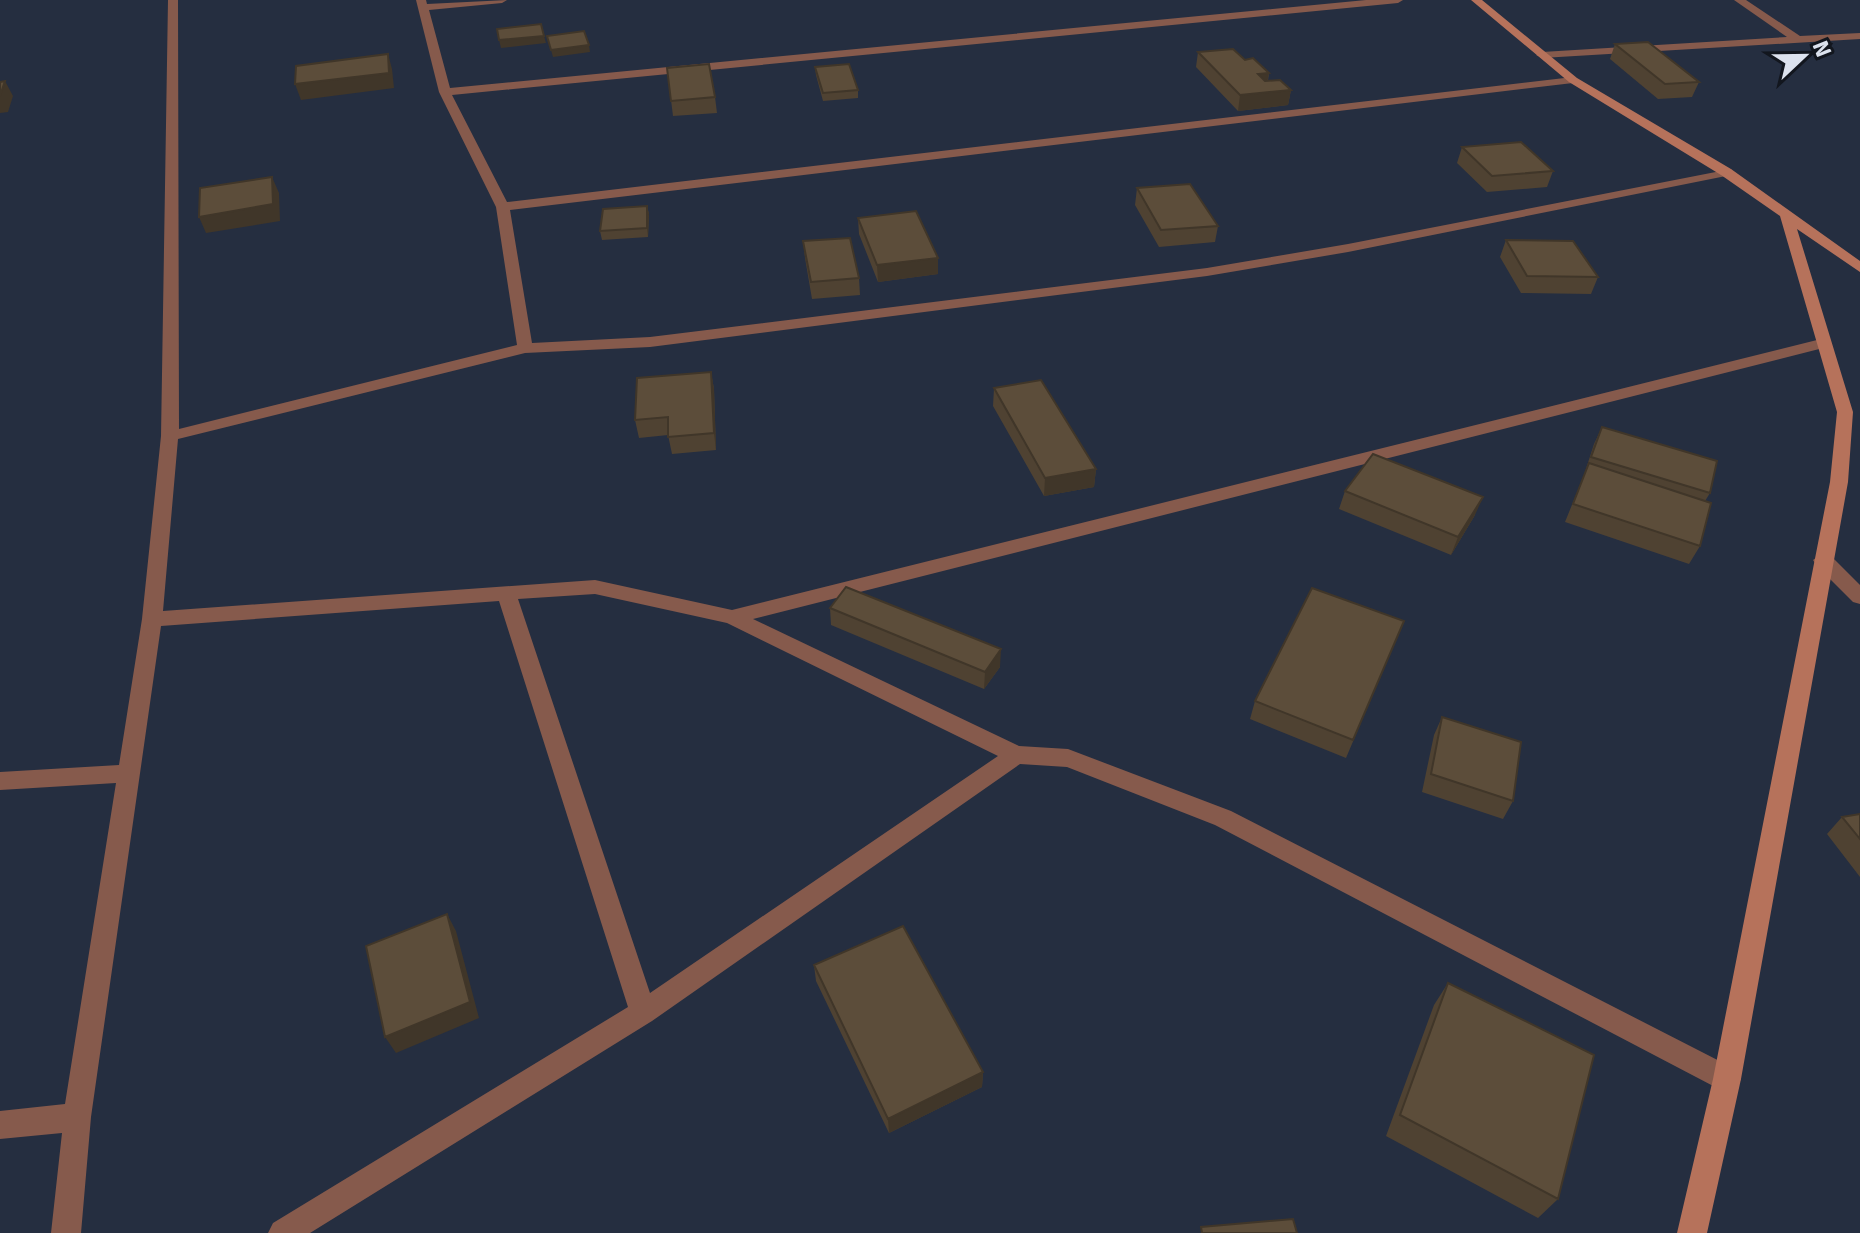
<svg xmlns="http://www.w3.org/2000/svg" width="1860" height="1233" font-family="Signika,sans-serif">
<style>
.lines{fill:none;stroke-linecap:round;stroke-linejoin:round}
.street{fill:#865a4c;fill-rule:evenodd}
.secondary{fill:#b6725b;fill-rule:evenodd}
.wall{fill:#4f4232}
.shaded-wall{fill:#403629}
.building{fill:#5c4d3a;stroke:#403629;stroke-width:2}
</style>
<rect width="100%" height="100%" fill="#252e40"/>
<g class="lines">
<!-- street -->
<path class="street" d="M168 0H178L179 429 517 345 496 207 439 92 416 0H426L427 4 507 0 502 3 429 10 450 88 1366 0H1403L1398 3 452 95 507 202 1573 77 1579 80 1573 83 510 210 532 343 650 337 1207 268 1348 244 1731 169 1733 172 1726 176 1348 252 1207 276 650 347 525 353 178 439 163 611 595 580 732 610 1825 338 1831 340V346L753 619 1019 746 1068 749 1231 811 1737 1070 1741 1079 1737 1088 1727 1092 1717 1088 1215 825 1067 767 1020 764 652 1021 310 1233H268L273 1223 628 1007 499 601 161 626 91 1117 81 1233H51L62 1133 0 1139V1111L65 1104 116 783 0 790V772L119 765 142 619 161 436ZM595 594 727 623 998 756 650 993 518 599Z
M1734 0H1746L1800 36 1860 33V39L1542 58 1536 55 1542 52 1787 37Z
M1823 553 1830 555 1860 585V604L1853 602 1816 565 1813 560Z"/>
<!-- secondary -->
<path class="secondary" d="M1471 0H1482L1577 78 1731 169 1860 261V272L1797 229 1853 412 1848 482 1741 1079 1707 1233H1677L1713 1079 1830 482 1837 412 1780 216 1721 175 1569 82Z"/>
</g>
<!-- wall -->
<path class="wall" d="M1615 44 1699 82 1692 97 1658 99 1610 59Z
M1198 52 1245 60 1269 73 1268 81 1291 90 1288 105 1238 111 1196 67Z
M815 67 858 90V98L823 101 816 75Z
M667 68 715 97 717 113 673 116Z
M1462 147 1553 171 1547 187 1487 192 1457 163Z
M1137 188 1218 226 1215 242 1159 247 1135 205Z
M647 206 649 214 648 237 602 240 600 231Z
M858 218 938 258V274L878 282 859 234Z
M1506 240 1598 277 1591 294 1521 293 1500 257Z
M803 241 859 278 860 295 812 299 805 258Z
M711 372 714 389 716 450 672 454 668 435 639 438 635 420Z
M994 388 1096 469 1094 487 1044 496 993 406Z
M1602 427 1710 493 1705 501 1700 546 1689 564 1565 522 1584 475 1594 444Z
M1345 491 1475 515 1451 555 1339 509Z
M830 608 1000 667 984 689 831 625Z
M1404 621 1346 758 1250 719 1255 701Z
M1442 717 1513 801 1503 819 1422 792 1434 735Z
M1860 814V877L1827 834 1842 817Z
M814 965 983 1072 982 1087 889 1133 816 981Z
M1448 983 1558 1199 1538 1218 1386 1136 1434 1005Z"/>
<!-- shaded-wall -->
<path class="shaded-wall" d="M544 36 546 43 501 48 499 40Z
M589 45 590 52 553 57 551 50Z
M388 54 392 69 394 88 301 100 295 84Z
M1269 73 1266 88 1258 74Z
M5 81 13 96 8 112 0 113V96Z
M1291 90 1288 105 1238 111 1240 95Z
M272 177 279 193 280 221 206 233 199 217Z
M647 206 649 214 648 237 647 228Z
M938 258V274L878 282 877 265Z
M711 372 714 389 716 450 714 433Z
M1096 469 1094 487 1044 496 1045 478Z
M1483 497 1475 515 1451 555 1458 537Z
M1001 649 1000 667 984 689 985 672Z
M447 914 456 931 479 1018 396 1053 385 1037Z
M983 1072 982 1087 889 1133 888 1119Z"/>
<!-- building -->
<path class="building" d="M541 24 544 36 499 40 497 29Z
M584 31 589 45 551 50 547 36Z
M1648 42 1699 82 1665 84 1615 44Z
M1233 49 1245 60 1253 58 1269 73 1258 74 1265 81 1280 80 1291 90 1240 95 1198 52Z
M388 54 389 73 295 84 296 66Z
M709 64 715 97 671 101 667 68Z
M849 64 858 90 823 93 815 67Z
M5 81 0 96V82Z
M1521 142 1553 171 1492 176 1462 147Z
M272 177 273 204 199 217 200 188Z
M1190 184 1218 226 1161 230 1137 188Z
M647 206V228L600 231 603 209Z
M916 211 938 258 877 265 858 218Z
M850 238 859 278 811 282 803 241Z
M1506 240 1573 241 1598 277 1527 276Z
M711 372 714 433 668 437V417L635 420 637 378Z
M1041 380 1096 469 1045 478 994 388Z
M1602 427 1717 461 1710 493 1591 457Z
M1373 454 1483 497 1458 537 1345 491Z
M1589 463 1711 503 1700 546 1573 504Z
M846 587 1001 649 985 672 830 608Z
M1312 588 1404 621 1353 740 1255 701Z
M1442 717 1521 742 1513 801 1431 774Z
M1860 814V839L1842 817Z
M447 914 470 1002 385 1037 366 946Z
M903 926 983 1072 888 1119 814 965Z
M1448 983 1594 1055 1558 1199 1400 1115Z
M1293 1219 1297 1233H1202L1201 1227Z"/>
<!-- north arrow -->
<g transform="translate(1804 56) rotate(68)" stroke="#12161e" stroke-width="6" paint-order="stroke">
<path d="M0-6L14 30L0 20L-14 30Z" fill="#dce2ee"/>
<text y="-12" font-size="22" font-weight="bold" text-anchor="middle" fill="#dce2ee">N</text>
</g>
</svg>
